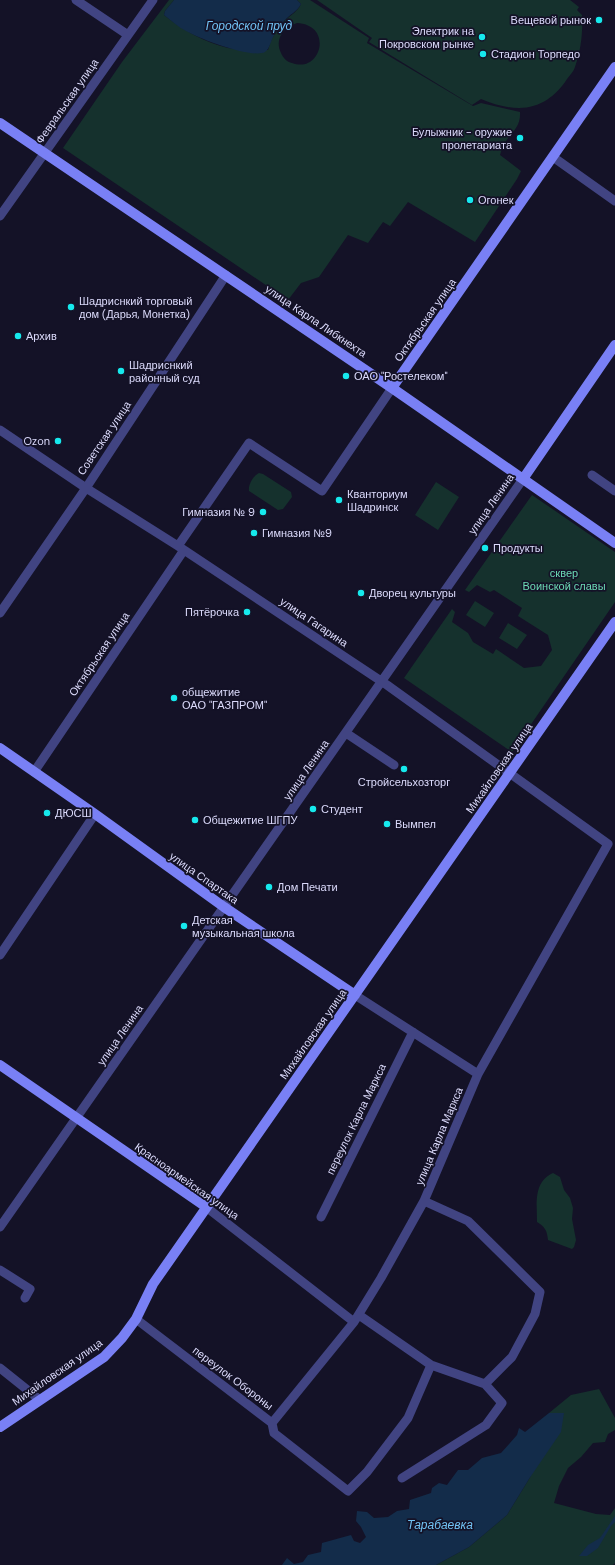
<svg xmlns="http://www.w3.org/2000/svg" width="615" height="1565" font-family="'DM Sans',sans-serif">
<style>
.green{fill:#15312d;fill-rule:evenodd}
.water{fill:#132c4a}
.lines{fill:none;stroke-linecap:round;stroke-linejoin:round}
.street{stroke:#414482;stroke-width:9}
.secondary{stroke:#7980f5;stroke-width:10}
.poi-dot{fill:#16e9ed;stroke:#141227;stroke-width:1.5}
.labels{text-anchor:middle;stroke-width:3.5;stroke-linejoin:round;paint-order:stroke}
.poi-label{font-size:11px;fill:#dcdbfc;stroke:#141227;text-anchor:start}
.street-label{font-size:11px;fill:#dcdbfc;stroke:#141227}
.park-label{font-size:11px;fill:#6bd8b4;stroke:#141227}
.water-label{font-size:12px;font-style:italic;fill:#71c2f4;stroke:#141227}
</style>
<rect width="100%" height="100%" fill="#141227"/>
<!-- green -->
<path class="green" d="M169 0H174L165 11 164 15C183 30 204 42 228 48 240 50 255 49 268 50 271 39 277 28 285 20 291 15 297 12 301 4L297 0H310L369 38 367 43 473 106 481 103 520 112C521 129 510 132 503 146 502 148 501 152 500 155L521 171 517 179 475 242 408 202 390 226 383 222 368 243 348 235 319 277 301 283 288 300 63 148 122 62ZM297 23C334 25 321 74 292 63 287 62 283 58 281 53 274 39 284 27 297 23Z
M317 0H570L579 7 577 10 582 15C583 32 581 50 575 67 574 71 570 75 567 79 556 96 540 108 519 108 506 108 493 104 481 99L472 105 369 42 372 38Z
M259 473 263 474 291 492 292 497 283 509 278 510 249 491C248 485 253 476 259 473Z
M436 482 459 497 438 530 415 515Z
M532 495 615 552V602L512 752 404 678 452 609 455 612 452 622 468 633 473 642 493 654 496 649 524 668 541 666 552 650 548 635 518 616 522 608 494 590 490 592 477 585 469 592 465 590Z
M475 601 494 613 485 627 466 615Z
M508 623 527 635 517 649 499 638Z
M553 1173 560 1177 564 1190 570 1198 573 1208 572 1219 576 1240 574 1247 572 1249 548 1240C547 1230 545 1227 537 1222 537 1204 533 1182 553 1173Z
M599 1389 615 1418V1430L608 1434 605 1442 593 1443 581 1457 568 1468 559 1486 554 1503 596 1514 610 1515 615 1508V1563L613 1565H436L469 1547 507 1515 529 1479 564 1413H549L571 1395Z"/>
<!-- water -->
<path class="water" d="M174 0H297L301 4C297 12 289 15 284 21 280 25 277 30 275 34 271 39 270 49 265 52 252 59 200 39 186 31 178 27 172 21 164 15L165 11Z
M549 1413H564L561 1432 529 1479 507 1515 469 1547 436 1565H282L287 1558 294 1564 303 1562 308 1555 321 1552 322 1543 351 1535 354 1541 360 1543 366 1537 361 1527 356 1521 357 1511 367 1512 374 1518 388 1517 397 1511 409 1509 410 1500 431 1493 432 1488 439 1483 447 1485 458 1470H468L482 1458 501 1453 517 1435 519 1428 525 1432Z
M615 1516V1522L611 1526 598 1548 587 1556H579L588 1545 600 1538Z"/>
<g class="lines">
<!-- street -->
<path class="street" d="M76 0 128 35
M553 157 615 201
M0 216 153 0
M0 430 86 488 178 546 387 685 608 844 478 1074 424 1201 381 1278 354 1322 272 1423
M592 475 615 491
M178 546 249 443 322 491 392 388
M0 613 86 488 226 275
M346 733 394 765
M34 772 184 550
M0 955 95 814
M355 995 478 1074
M424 1201 468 1221 540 1292 535 1314 512 1357 485 1384
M206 1207 354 1322
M321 1217 413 1032
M0 1227 523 479
M0 1270 30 1289 25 1298
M359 1315 431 1365 485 1384 502 1403 486 1425 402 1478
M136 1319 272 1423 274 1433 348 1491 367 1472 408 1418 431 1365
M0 1368 40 1400"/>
<!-- secondary -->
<path class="secondary" d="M0 123 392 388 615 543
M392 388 615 67
M523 479 615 345
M0 748 95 814 224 907 355 995
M0 1065 206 1207
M0 1427 104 1357 122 1338 136 1319 153 1284 615 622"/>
</g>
<!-- markers -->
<g class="poi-dot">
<circle cx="599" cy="20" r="4"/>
<circle cx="482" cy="37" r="4"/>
<circle cx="483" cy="54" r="4"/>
<circle cx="520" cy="138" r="4"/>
<circle cx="470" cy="200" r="4"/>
<circle cx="71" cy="307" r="4"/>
<circle cx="18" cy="336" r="4"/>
<circle cx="121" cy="371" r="4"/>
<circle cx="346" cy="376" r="4"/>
<circle cx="58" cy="441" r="4"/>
<circle cx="339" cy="500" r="4"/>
<circle cx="263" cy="512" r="4"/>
<circle cx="254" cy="533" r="4"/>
<circle cx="485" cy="548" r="4"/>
<circle cx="361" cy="593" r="4"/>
<circle cx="247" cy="612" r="4"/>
<circle cx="174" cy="698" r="4"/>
<circle cx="404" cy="769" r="4"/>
<circle cx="313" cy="809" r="4"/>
<circle cx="47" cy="813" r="4"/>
<circle cx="195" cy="820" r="4"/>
<circle cx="387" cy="824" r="4"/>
<circle cx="269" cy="887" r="4"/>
<circle cx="184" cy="926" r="4"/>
</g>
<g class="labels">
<!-- poi labels -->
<g class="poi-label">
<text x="591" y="24" text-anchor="end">Вещевой рынок</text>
<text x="474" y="35" text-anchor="end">Электрик на<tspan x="474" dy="13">Покровском рынке</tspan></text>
<text x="491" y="58">Стадион Торпедо</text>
<text x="512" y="136" text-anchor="end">Булыжник - оружие<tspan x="512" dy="13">пролетариата</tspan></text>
<text x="478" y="204">Огонек</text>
<text x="79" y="305">Шадриснкий торговый<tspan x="79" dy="13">дом (Дарья, Монетка)</tspan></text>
<text x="26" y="340">Архив</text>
<text x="129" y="369">Шадриснкий<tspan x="129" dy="13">районный суд</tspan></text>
<text x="354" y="380">ОАО "Ростелеком"</text>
<text x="50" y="445" text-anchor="end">Ozon</text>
<text x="347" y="498">Кванториум<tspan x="347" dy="13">Шадринск</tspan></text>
<text x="255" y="516" text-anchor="end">Гимназия № 9</text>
<text x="262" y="537">Гимназия №9</text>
<text x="493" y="552">Продукты</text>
<text x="369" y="597">Дворец культуры</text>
<text x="239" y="616" text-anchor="end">Пятёрочка</text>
<text x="182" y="696">общежитие<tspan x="182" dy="13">ОАО "ГАЗПРОМ"</tspan></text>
<text x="404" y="786" text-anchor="middle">Стройсельхозторг</text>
<text x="321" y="813">Студент</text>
<text x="55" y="817">ДЮСШ</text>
<text x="203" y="824">Общежитие ШГПУ</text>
<text x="395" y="828">Вымпел</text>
<text x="277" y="891">Дом Печати</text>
<text x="192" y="924">Детская<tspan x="192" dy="13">музыкальная школа</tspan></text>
</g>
<!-- street labels -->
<g class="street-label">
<text transform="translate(67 101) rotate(-55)" y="4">Февральская улица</text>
<text transform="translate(425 320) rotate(-55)" y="4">Октябрьская улица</text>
<text transform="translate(316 321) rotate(34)" y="4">улица Карла Либкнехта</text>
<text transform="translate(104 438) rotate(-56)" y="4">Советская улица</text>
<text transform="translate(491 504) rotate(-55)" y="4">улица Ленина</text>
<text transform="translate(314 622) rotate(34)" y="4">улица Гагарина</text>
<text transform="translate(99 654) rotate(-56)" y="4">Октябрьская улица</text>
<text transform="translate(499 768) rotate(-55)" y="4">Михайловская улица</text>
<text transform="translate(306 770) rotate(-55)" y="4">улица Ленина</text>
<text transform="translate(204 878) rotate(35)" y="4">улица Спартака</text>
<text transform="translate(313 1034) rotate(-55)" y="4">Михайловская улица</text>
<text transform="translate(120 1035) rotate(-55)" y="4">улица Ленина</text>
<text transform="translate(356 1119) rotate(-64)" y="4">переулок Карла Маркса</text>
<text transform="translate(439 1136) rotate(-67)" y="4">улица Карла Маркса</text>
<text transform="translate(187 1181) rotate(35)" y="4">Красноармейская улица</text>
<text transform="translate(57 1372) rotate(-35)" y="4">Михайловская улица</text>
<text transform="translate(233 1378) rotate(37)" y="4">переулок Обороны</text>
</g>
<!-- park labels -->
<g class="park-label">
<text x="564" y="577">сквер<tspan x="564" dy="13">Воинской славы</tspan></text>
</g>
<!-- water labels -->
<g class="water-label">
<text x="249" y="30">Городской пруд</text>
<text x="440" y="1529">Тарабаевка</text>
</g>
</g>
</svg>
